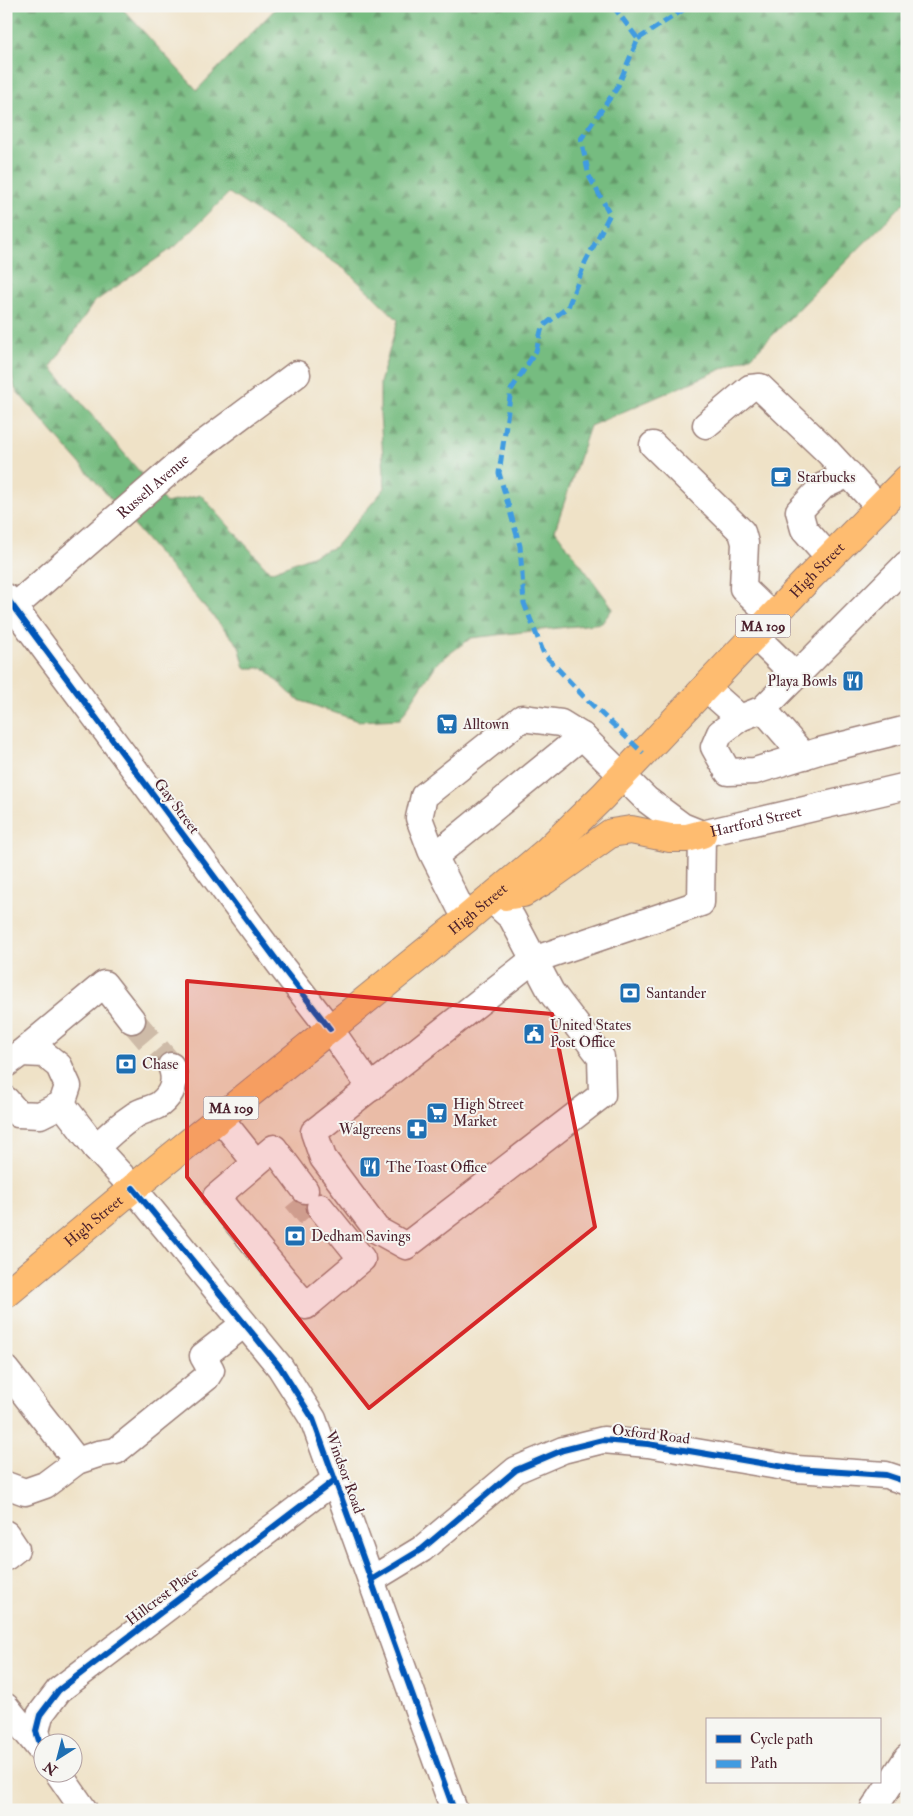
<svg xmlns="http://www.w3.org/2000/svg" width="913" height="1816" font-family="'IM FELL Double Pica',serif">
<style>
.forest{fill:url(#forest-firs);stroke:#606e56;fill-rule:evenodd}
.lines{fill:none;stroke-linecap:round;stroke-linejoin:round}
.minor-tunnel{stroke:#cebba8;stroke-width:26;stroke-dasharray:26 13;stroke-linecap:butt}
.minor-casing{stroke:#9c8079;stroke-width:29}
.major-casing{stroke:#9c8079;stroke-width:30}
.minor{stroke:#fff;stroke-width:26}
.major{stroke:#febc70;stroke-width:28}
.quiet{stroke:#409be1;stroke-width:5;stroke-dasharray:10 5;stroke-linecap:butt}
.cycleway-casing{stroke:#f6f6f2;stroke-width:9}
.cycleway{stroke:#0057b8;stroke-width:6}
.marked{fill:#d62828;fill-opacity:0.2;stroke:#d62828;stroke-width:4;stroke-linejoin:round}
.labels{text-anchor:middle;stroke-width:4;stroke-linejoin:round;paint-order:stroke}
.shield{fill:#f6f6f2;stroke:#7e6067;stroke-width:1}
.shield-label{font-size:14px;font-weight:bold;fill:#4a1f2b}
.poi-label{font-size:15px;fill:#4a1f2b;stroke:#f6f6f2;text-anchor:start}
.street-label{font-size:15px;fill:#4a1f2b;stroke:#f6f6f2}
</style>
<defs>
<pattern id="forest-firs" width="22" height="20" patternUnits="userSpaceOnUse" patternTransform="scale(1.25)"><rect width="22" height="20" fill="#76bc80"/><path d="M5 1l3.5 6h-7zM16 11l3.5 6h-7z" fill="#639869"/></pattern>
</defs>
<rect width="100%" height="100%" fill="#f6f6f2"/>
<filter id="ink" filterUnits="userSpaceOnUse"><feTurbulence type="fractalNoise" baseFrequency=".02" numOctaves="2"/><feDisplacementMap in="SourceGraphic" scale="10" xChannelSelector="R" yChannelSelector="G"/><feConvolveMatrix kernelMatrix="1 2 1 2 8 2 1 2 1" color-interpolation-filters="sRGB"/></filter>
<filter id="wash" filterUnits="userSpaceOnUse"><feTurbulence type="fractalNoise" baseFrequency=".0096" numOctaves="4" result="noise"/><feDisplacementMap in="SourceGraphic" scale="20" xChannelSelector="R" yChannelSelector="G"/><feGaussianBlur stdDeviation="1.12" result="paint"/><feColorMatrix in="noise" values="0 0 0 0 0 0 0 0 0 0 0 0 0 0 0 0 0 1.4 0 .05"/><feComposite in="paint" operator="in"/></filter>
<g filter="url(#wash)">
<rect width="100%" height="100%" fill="#efe2c7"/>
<!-- forest -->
<path class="forest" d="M6 6H120L197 90 278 6H907V200L752 356 590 426 555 530 613 608 602 623 471 638 438 662 400 719 358 721 296 699 264 668H245L239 646 15 389 6 348ZM229 193 346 270 398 320 380 383V414L385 488 335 547 270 572 201 495 166 503 51 367 94 302 177 245Z"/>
</g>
<g filter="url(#ink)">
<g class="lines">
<!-- minor-tunnel -->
<path class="minor-tunnel" d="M132 1020 171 1066
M296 1199 310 1216"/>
<!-- minor casing -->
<g class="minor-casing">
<g id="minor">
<path d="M706 425 750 388 760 387 827 451 879 507"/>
<path d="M653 445 742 532 745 543 743 588 772 616"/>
<path d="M829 557 804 529 799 511 823 486 849 474"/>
<path d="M907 564 763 709 740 718 720 733 714 747 728 772 755 771 819 751 907 729"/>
<path d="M6 597 281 966 330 1029 371 1088"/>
<path id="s1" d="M14 607 191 453 297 374"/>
<path d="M754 635 796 676"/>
<path d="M705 687 740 718"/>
<path d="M763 709 804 756"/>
<path d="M435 856 582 736"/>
<path d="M491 899 512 918 551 992 601 1057 602 1095 406 1246 377 1230 323 1158 314 1132 533 960 701 903 702 834"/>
<path id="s2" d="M466 919 431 850 419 818 424 796 522 718 561 723 582 736 647 800 682 826 702 834 907 786"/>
<path d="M21 1053 104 984 132 1020"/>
<path d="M6 1064 21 1053 44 1054 59 1066 68 1086 62 1104 40 1115 18 1114 6 1100"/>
<path d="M62 1104 96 1148 133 1188 280 1367 313 1419 454 1810"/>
<path d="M220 1118 256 1163"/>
<path d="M96 1148C108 1135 120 1125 135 1115 142 1110 153 1109 160 1104 173 1094 177 1080 171 1066"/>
<path d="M305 1190 274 1148 216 1197 306 1306 362 1259 320 1207"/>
<path d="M6 1370 77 1461"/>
<path d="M6 1485 25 1492 45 1485 77 1461 98 1454 116 1451 206 1378 211 1370 203 1356 244 1324"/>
<path d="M6 1534 16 1549 6 1557"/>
<path d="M371 1580 422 1549 516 1470 563 1450 603 1440 648 1444 796 1469 886 1475 907 1482"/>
<path d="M6 1707 42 1751"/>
<path d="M42 1750 36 1731 40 1715 59 1690 335 1480"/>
<path d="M59 1774 84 1810"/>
<path d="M873 1810 907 1758"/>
</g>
</g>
<!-- major casing -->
<g class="major-casing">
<g id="major">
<path d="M505 896 523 893 545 880 611 833 631 830 670 838H687L702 834"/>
<path id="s3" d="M6 1294 133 1188 466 919 547 851 603 796 808 579 907 479"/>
</g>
</g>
<!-- minor -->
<use href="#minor" class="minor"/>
<!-- major -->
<use href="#major" class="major"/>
<!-- quiet -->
<path class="quiet" d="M613 6 638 39 617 88 581 139 589 176 610 214 585 263 568 307 542 327 536 351 511 390 499 473 520 546 524 603 544 654 585 698 643 753
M638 39 683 10 685 6"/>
<!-- cycleway casing -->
<g class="cycleway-casing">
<path id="cycleway" d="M6 597 281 966 330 1029
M133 1188 280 1367 313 1419 454 1810
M371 1580 422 1549 516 1470 563 1450 603 1440 648 1444 796 1469 886 1475 907 1482
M42 1750 36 1731 40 1715 59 1690 335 1480"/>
</g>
<!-- cycleway -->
<use href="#cycleway" class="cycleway"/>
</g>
</g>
<!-- marked area -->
<path class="marked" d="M187 981 552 1014 595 1227 369 1408 187 1177Z"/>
<!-- icons -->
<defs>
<g id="cafe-square" transform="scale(1.125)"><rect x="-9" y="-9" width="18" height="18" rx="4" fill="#1f6fb2" stroke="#f6f6f2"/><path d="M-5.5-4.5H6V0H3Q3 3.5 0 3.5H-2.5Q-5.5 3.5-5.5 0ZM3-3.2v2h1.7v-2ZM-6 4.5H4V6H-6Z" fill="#fff"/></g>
<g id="restaurant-square" transform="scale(1.125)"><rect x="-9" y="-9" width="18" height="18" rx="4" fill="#1f6fb2" stroke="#f6f6f2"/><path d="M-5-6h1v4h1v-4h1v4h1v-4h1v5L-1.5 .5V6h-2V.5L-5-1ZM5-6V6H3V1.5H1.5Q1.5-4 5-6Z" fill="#fff"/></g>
<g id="supermarket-square" transform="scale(1.125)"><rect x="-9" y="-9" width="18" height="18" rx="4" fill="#1f6fb2" stroke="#f6f6f2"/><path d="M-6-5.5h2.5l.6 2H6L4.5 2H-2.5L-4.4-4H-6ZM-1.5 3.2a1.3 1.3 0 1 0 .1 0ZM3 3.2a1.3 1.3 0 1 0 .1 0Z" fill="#fff"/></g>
<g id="bank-square" transform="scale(1.125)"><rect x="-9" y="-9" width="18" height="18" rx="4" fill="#1f6fb2" stroke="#f6f6f2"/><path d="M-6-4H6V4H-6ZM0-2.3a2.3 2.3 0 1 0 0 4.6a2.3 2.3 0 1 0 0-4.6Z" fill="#fff"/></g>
<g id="civic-square" transform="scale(1.125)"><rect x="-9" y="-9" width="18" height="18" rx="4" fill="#1f6fb2" stroke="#f6f6f2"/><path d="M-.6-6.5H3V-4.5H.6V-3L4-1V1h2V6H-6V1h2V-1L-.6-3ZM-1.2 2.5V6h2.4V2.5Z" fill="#fff"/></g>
<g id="pharmacy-square" transform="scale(1.125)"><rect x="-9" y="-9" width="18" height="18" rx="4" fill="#1f6fb2" stroke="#f6f6f2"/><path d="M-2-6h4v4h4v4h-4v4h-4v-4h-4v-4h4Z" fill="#fff"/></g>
</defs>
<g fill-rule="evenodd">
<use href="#cafe-square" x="781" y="477"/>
<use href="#restaurant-square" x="853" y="681"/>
<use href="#supermarket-square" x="447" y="724"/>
<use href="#bank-square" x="630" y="993"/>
<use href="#civic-square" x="534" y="1034"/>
<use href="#bank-square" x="126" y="1064"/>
<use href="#supermarket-square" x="437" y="1113"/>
<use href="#pharmacy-square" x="417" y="1129"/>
<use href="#restaurant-square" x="370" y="1167"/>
<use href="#bank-square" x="295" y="1236"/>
</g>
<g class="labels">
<!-- shield labels -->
<g class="shield">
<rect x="735.5" y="614.5" width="55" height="23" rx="4"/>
<rect x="203.5" y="1096.5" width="55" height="23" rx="4"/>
</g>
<g class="shield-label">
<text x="763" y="631">MA 109</text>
<text x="231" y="1113">MA 109</text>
</g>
<!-- poi labels -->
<g class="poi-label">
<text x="797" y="482">Starbucks</text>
<text x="837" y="686" text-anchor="end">Playa Bowls</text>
<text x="463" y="729">Alltown</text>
<text x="646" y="998">Santander</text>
<text x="550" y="1030">United States<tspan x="550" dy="17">Post Office</tspan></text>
<text x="142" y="1069">Chase</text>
<text x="453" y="1109">High Street<tspan x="453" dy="17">Market</tspan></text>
<text x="401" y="1134" text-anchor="end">Walgreens</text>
<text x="386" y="1172">The Toast Office</text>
<text x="311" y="1241">Dedham Savings</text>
</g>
<!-- street labels -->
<g class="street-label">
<text dy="5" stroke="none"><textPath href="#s1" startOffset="184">Russell Avenue</textPath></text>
<text dy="5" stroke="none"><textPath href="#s3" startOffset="1089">High Street</textPath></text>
<text transform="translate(177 806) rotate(53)" y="5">Gay Street</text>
<text dy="5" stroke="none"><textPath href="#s2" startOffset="535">Hartford Street</textPath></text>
<text dy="5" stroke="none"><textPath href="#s3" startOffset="609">High Street</textPath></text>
<text dy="5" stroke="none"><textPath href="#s3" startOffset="114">High Street</textPath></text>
<text transform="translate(651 1434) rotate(7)" y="5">Oxford Road</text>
<text transform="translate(345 1472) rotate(70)" y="5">Windsor Road</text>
<text transform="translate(162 1596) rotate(-37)" y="5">Hillcrest Place</text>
</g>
</g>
<!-- margin -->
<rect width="913" height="1816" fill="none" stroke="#f6f6f2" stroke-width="25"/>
<!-- legend -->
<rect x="706" y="1718" width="175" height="65" fill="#f6f6f2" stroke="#b1a0a2"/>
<rect x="716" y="1735" width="25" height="8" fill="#0057b8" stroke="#b1a0a2"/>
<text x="750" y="1744" font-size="15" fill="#4a1f2b">Cycle path</text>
<rect x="716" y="1760" width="25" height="8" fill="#409be1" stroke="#b1a0a2"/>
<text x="750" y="1768" font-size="15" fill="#4a1f2b">Path</text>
<!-- north arrow -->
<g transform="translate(58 1758) rotate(216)"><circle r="24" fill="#f6f6f2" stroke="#b1a0a2"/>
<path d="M0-4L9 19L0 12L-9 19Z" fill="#1f6fb2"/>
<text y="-8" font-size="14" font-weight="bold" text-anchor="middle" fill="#4a1f2b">N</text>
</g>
</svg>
